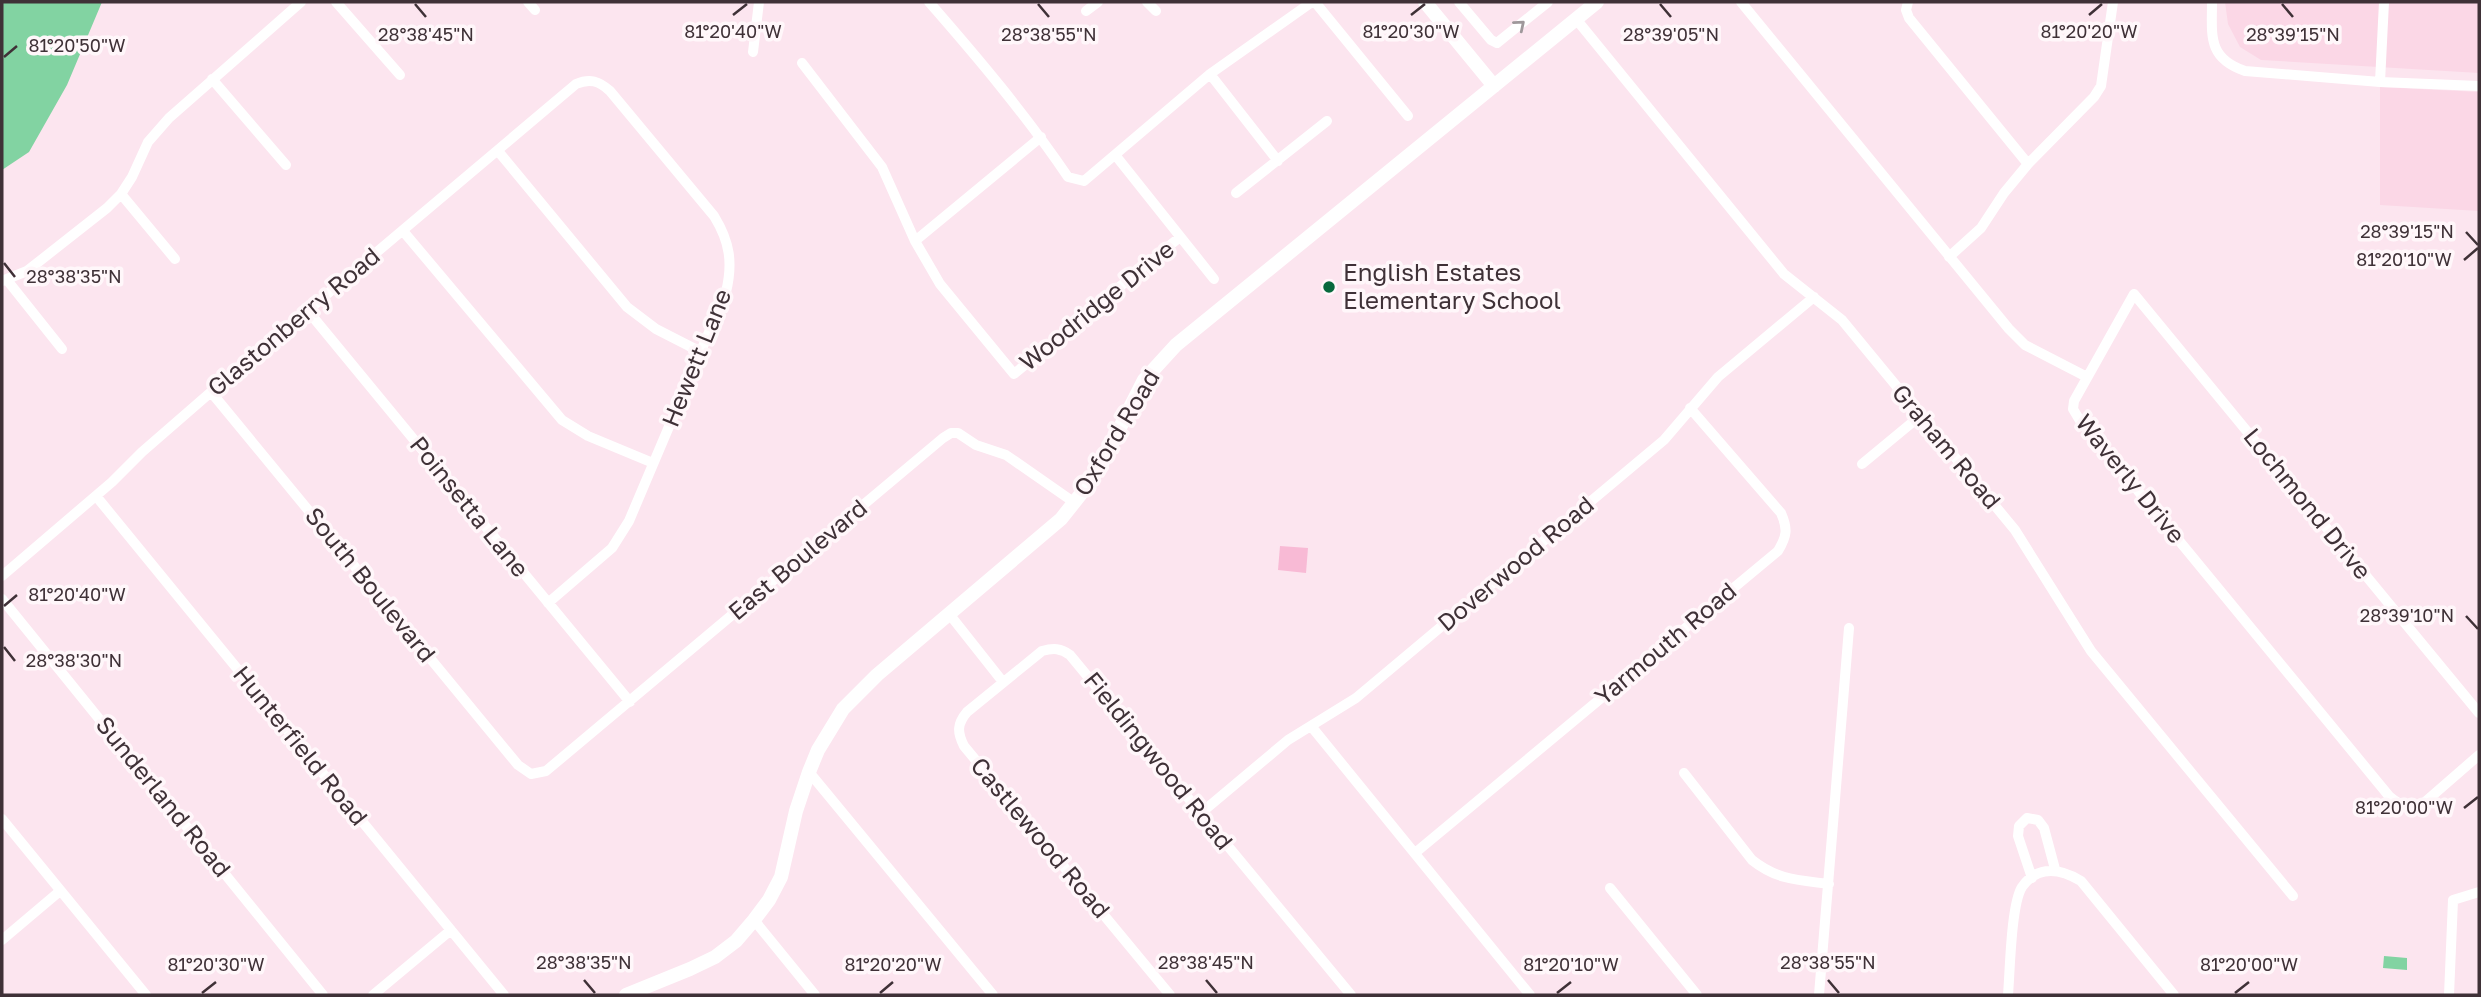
<svg xmlns="http://www.w3.org/2000/svg" width="2481" height="997" font-family="'Golos Text',sans-serif">
<style>
.built{fill:#fbd7e6}
.green{fill:#f8bad5}
.water{fill:#82d3a2}
.lines{fill:none;stroke-linecap:round;stroke-linejoin:round}
.street{stroke:#fff;stroke-width:10}
.secondary{stroke:#fff;stroke-width:14}
.oneway{stroke:#9f989b}
.ticks{fill:none;stroke:#3f3137;stroke-width:2.5}
.poi-dot{fill:#07693d;stroke:#fff7fa;stroke-width:2.5}
.labels{text-anchor:middle;stroke-width:7;stroke-linejoin:round;paint-order:stroke}
.poi-label{font-size:24px;fill:#3f3137;stroke:#fff7fa;text-anchor:start}
.street-label{font-size:24px;fill:#3f3137;stroke:#fff7fa}
.ticks-label{font-size:18px;text-anchor:middle;fill:#3f3137;stroke:#fff7fa;stroke-width:7;stroke-linejoin:round;paint-order:stroke}
</style>
<rect width="100%" height="100%" fill="#fce5ef"/>
<!-- built -->
<path class="built" d="M2225 2H2479V73L2261 60 2240 47 2228 24Z
M2380 87 2479 92V211L2380 205Z"/>
<!-- green -->
<path class="green" d="M1280 546 1308 548 1306 573 1278 570Z"/>
<!-- water -->
<path class="water" d="M2 2H102L67 85 29 152 2 170Z
M2384 956 2407 958V970L2383 968Z"/>
<g class="lines">
<!-- street -->
<path class="street" d="M336 2 400 75
M528 2 535 10
M929 2C978 58 1026 115 1068 177L1084 181 1210 74 1312 2
M1147 2 1156 11
M1315 2 1408 116
M1459 2 1491 40 1497 43 1548 2
M1741 2 2009 329 2025 345 2087 377
M1908 2 1906 10 1909 18 2028 164
M2212 2C2212 35 2207 58 2245 71L2380 82 2479 86
M1086 11 1098 2
M1576 19 1784 274 1842 320 2015 530 2091 651 2293 896
M753 52 759 2
M802 63 882 167 915 241 940 284 1014 374 1180 237
M1210 74 1278 161
M212 79 286 165
M2380 82 2384 2
M498 151 627 307 656 329 701 352
M1116 156 1214 279
M1236 193 1327 121
M121 194 175 259
M403 231 562 420 588 436 653 463
M915 241 1041 137
M1949 257 1981 228 2004 193 2028 164 2094 97 2101 86 2113 2
M7 280 62 349
M2 281 27 271 107 208 121 194 132 177 148 142 169 118 301 2
M308 311 630 702
M211 392 518 765 531 774 546 771 943 438 951 433H958L976 445 1006 455 1075 503
M1862 464 1920 416
M96 496 504 995
M2 576 112 482 142 452 211 392 576 84C590 78 599 81 610 91L714 216C730 242 733 263 726 292L629 521 612 548 548 603
M2 599 323 995
M950 615 1003 682
M2479 713 2134 294 2074 401 2073 409 2079 419 2389 796C2402 807 2410 809 2425 802L2479 755
M1311 726 1530 995
M809 772 993 995
M1684 773 1752 860C1777 880 1798 880 1829 884
M1201 813 1288 740 1356 698 1664 440 1718 377 1814 297
M2 819 146 995
M1415 853 1778 551C1787 536 1788 529 1781 513L1690 408
M2032 878 2018 836 2019 826 2027 818 2038 820 2044 828 2055 869
M1610 888 1697 995
M754 920 815 995
M2 940 60 891
M373 995 451 930
M1170 995 964 746C957 732 957 724 967 712L1042 651C1053 648 1061 648 1070 655L1351 995
M1819 995 1849 628
M2008 995C2010 972 2011 904 2022 887 2038 864 2061 869 2081 881L2174 995
M2449 995 2453 900 2479 892"/>
<!-- secondary -->
<path class="secondary" d="M1425 2 1494 86
M626 995 690 969 715 957 736 941 754 920 769 900 781 877 796 811 809 772 818 750 843 709 877 675 1061 519 1088 485 1102 463 1144 380 1176 345 1597 2"/>
</g>
<!-- one-way arrows -->
<defs><path id="oneway-chevron" d="M-2-3.5L2.5 0L-2 3.5" fill="none" stroke-width="1.6" stroke-linecap="round" stroke-linejoin="round" transform="scale(1.75)"/></defs>
<use class="oneway" href="#oneway-chevron" transform="translate(1520 25) rotate(-40)"/>
<!-- ticks -->
<path class="ticks" d="M415 4 426 17M1038 4 1049 17M1660 4 1671 17M2282 4 2293 17M733 15 747 4M1411 15 1425 4M2089 15 2102 4M4 57 17 46M2466 232 2478 245M2464 260 2478 248M4 263 15 277M4 606 17 595M2466 616 2478 629M4 647 15 661M2464 808 2478 797M584 980 595 993M1206 980 1217 993M1828 980 1839 993M202 993 216 982M880 993 893 982M1557 993 1571 982M2235 993 2249 982"/>
<!-- markers -->
<circle class="poi-dot" cx="1329" cy="287" r="7"/>
<g class="labels">
<!-- poi labels -->
<g class="poi-label">
<text x="1343" y="281">English Estates<tspan x="1343" dy="28">Elementary School</tspan></text>
</g>
<!-- street labels -->
<g class="street-label">
<text transform="translate(1097 306) rotate(-39)" y="8">Woodridge Drive</text>
<text transform="translate(294 322) rotate(-40)" y="8">Glastonberry Road</text>
<text transform="translate(697 358) rotate(-68)" y="8">Hewett Lane</text>
<text transform="translate(1117 433) rotate(-59)" y="8">Oxford Road</text>
<text transform="translate(1946 447) rotate(50)" y="8">Graham Road</text>
<text transform="translate(2130 479) rotate(51)" y="8">Waverly Drive</text>
<text transform="translate(2307 504) rotate(51)" y="8">Lochmond Drive</text>
<text transform="translate(469 507) rotate(51)" y="8">Poinsetta Lane</text>
<text transform="translate(798 560) rotate(-40)" y="8">East Boulevard</text>
<text transform="translate(1516 564) rotate(-40)" y="8">Doverwood Road</text>
<text transform="translate(370 585) rotate(51)" y="8">South Boulevard</text>
<text transform="translate(1666 644) rotate(-40)" y="8">Yarmouth Road</text>
<text transform="translate(300 746) rotate(51)" y="8">Hunterfield Road</text>
<text transform="translate(1158 761) rotate(51)" y="8">Fieldingwood Road</text>
<text transform="translate(163 797) rotate(51)" y="8">Sunderland Road</text>
<text transform="translate(1040 838) rotate(50)" y="8">Castlewood Road</text>
</g>
</g>
<g class="ticks-label">
<text x="733" y="38">81°20'40"W</text>
<text x="1411" y="38">81°20'30"W</text>
<text x="2089" y="38">81°20'20"W</text>
<text x="426" y="41">28°38'45"N</text>
<text x="1049" y="41">28°38'55"N</text>
<text x="2293" y="41">28°39'15"N</text>
<text x="1671" y="41">28°39'05"N</text>
<text x="77" y="52">81°20'50"W</text>
<text x="2407" y="238">28°39'15"N</text>
<text x="2404" y="266">81°20'10"W</text>
<text x="74" y="283">28°38'35"N</text>
<text x="77" y="601">81°20'40"W</text>
<text x="2407" y="622">28°39'10"N</text>
<text x="74" y="667">28°38'30"N</text>
<text x="2404" y="814">81°20'00"W</text>
<text x="584" y="969">28°38'35"N</text>
<text x="1206" y="969">28°38'45"N</text>
<text x="1828" y="969">28°38'55"N</text>
<text x="216" y="971">81°20'30"W</text>
<text x="893" y="971">81°20'20"W</text>
<text x="1571" y="971">81°20'10"W</text>
<text x="2249" y="971">81°20'00"W</text>
</g>
<!-- border -->
<rect width="2481" height="997" fill="none" stroke="#3f3137" stroke-width="7"/>
</svg>
